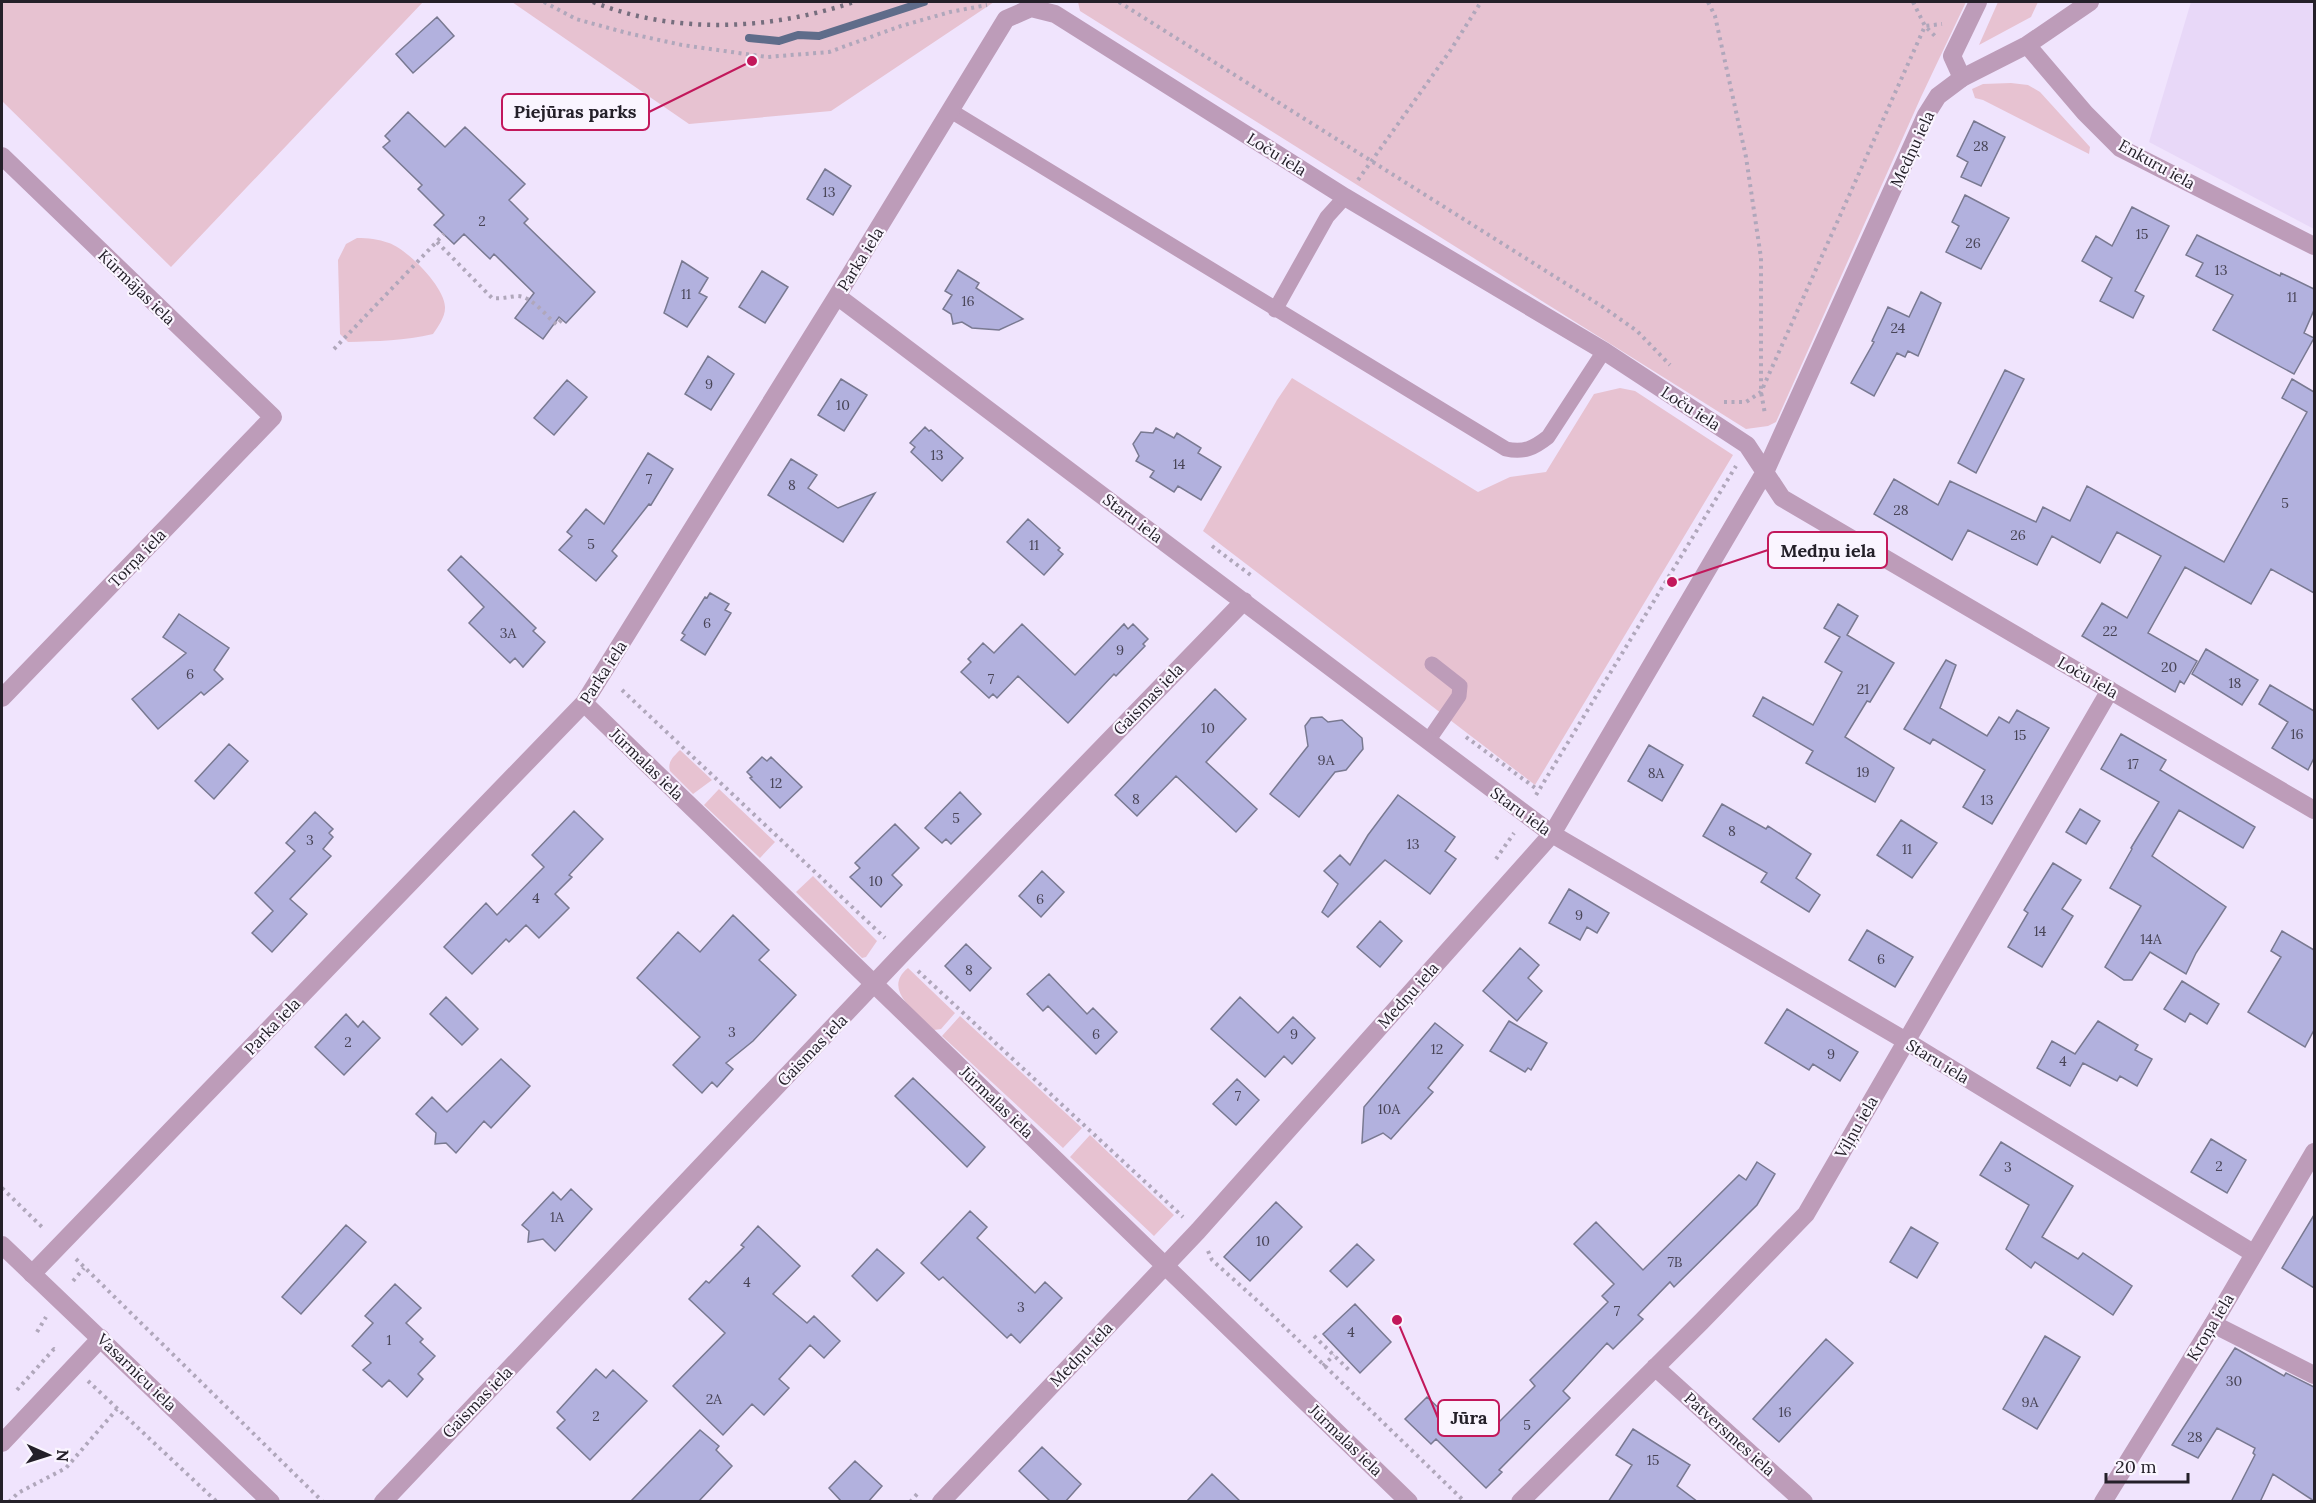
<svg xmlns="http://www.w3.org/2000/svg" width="2316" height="1503" font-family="Lora,serif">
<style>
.built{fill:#e8d8f8}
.green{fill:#e7c2d1}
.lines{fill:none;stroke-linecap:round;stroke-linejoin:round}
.stream{stroke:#5f6c8a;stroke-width:8}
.building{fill:#b2b1de;stroke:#797991;stroke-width:1.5}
.path{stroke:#b0a7bb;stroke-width:4;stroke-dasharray:3 4.5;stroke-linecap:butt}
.service{stroke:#bd9cb9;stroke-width:15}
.pedestrian{stroke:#bd9cb9;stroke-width:18}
.minor{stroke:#bd9cb9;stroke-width:18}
.tertiary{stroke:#bd9cb9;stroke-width:18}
.rail{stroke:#766e7e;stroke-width:4.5;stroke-dasharray:3 6;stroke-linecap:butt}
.labels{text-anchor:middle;stroke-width:4.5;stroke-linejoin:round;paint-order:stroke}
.number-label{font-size:14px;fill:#484456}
.street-label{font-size:16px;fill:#242029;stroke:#faf5ff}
.leader{fill:none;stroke:#c2185b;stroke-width:2}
.callout-dot{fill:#c2185b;stroke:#faf5ff;stroke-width:2}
.callout{fill:#faf5ff;stroke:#c2185b;stroke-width:2}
.callout-label{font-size:18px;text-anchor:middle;font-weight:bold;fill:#242029}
</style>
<rect width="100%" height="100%" fill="#f0e4fd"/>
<!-- built -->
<path class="built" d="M2191 2H2314V229L2149 142Z"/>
<!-- green -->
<path class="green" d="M2 2H423L171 267 2 101Z
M512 2H994L831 111 689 124Z
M1078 2H1966L1921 97 1776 422 1768 426 1746 429 1080 11Z
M1998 2H2038L2031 17 1979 45Z
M2011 83 2028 85 2040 92 2090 147 2089 154 1983 100 1975 98 1972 89 1983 84Z
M357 238C368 238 378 239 389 243 407 249 446 288 445 308 445 317 438 327 433 334 405 341 377 341 348 342L340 334 338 260 346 244Z
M1292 378 1478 492 1510 477 1546 472 1594 394 1620 388 1635 391 1733 455 1535 785 1203 531 1277 400Z
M680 750 712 780 693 794 670 771C667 762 674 756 680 750Z
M719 789 775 842 760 858 704 805Z
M813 876 877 941 866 957 862 958 796 892Z
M908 968 955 1013 941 1029 934 1030C917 1012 881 990 908 968Z
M960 1016 1082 1128 1063 1148 942 1036Z
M1090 1135 1174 1215 1154 1236 1070 1157Z"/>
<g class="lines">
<!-- stream -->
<path class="stream" d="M749 38 779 41 798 35 819 36 924 2"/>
</g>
<!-- building -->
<path class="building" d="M437 17 454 36 413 73 396 54Z
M408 112 445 147 465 127 525 184 509 200 528 219 524 223 595 292 566 323 559 317 543 339 515 318 534 293 494 254 490 259 464 234 454 244 434 225 444 215 418 189 422 185 383 147 390 141 385 136Z
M1974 121 2005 137 1981 186 1961 177 1968 162 1957 156Z
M825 169 851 186 833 215 807 199Z
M1965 195 2009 218 1981 269 1946 252 1959 226 1952 222Z
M2132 207 2169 226 2135 291 2144 296 2133 318 2100 301 2112 278 2082 261 2096 236 2112 246Z
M2197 235 2280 276 2281 273 2314 289V310L2304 333 2314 338 2294 374 2213 330 2233 295 2196 276 2203 263 2186 255Z
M682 261 708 278 699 293 707 297 687 327 664 313Z
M958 270 979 283 976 288 1023 319 999 330 972 328 962 322 953 324 951 314 943 309 952 295 945 291Z
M762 271 788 287 765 323 739 307Z
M1921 292 1941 303 1918 356 1908 351 1905 357 1897 353 1874 396 1851 383 1874 342 1872 341 1888 307 1909 317Z
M708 356 734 374 711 410 685 394Z
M2005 370 2024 379 1976 473 1958 463Z
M841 379 867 395 844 431 818 415Z
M2292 379 2314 392V593L2271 569 2251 604 2185 567 2148 633 2197 661 2184 684 2180 681 2175 692 2082 636 2102 603 2127 618 2161 556 2117 532 2100 563 2052 536 2037 565 1968 530 1952 560 1874 514 1894 479 1938 505 1950 481 2036 522 2043 507 2070 521 2087 486 2224 562 2307 412 2282 398Z
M567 380 587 397 554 435 534 418Z
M925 427 929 431 931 430 963 458 942 481 911 452 915 447 910 443Z
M1156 428 1174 438 1177 433 1201 448 1198 453 1221 467 1201 500 1178 486 1174 492 1150 477 1154 471 1136 461 1139 456 1133 444 1141 432 1153 433Z
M648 453 673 469 651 505 649 504 612 551 617 556 596 581 559 550 572 536 567 532 586 509 604 524Z
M791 459 817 475 808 488 838 508 875 493 843 542 768 495Z
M1028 519 1060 548 1058 550 1063 554 1044 575 1007 542Z
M461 556 536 628 533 631 545 642 523 667 515 658 510 663 469 623 484 607 448 570Z
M710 593 729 604 725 610 731 613 705 655 681 640 685 635 682 633 705 597 707 598Z
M1838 604 1858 616 1847 635 1894 663 1870 702 1867 701 1845 737 1894 768 1875 802 1806 763 1813 751 1753 716 1763 697 1813 725 1842 672 1825 662 1840 637 1824 628Z
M179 614 229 648 214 670 223 679 204 695 201 692 158 729 132 699 186 653 163 637Z
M1022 624 1075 675 1124 624 1128 629 1133 624 1148 639 1143 644 1145 646 1116 676 1114 674 1068 723 1018 676 997 698 993 694 989 698 961 672 971 662 968 659 983 643 994 653Z
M2206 649 2258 680 2242 705 2192 674Z
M1946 660 1956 665 1940 708 1987 736 1999 717 2009 723 2017 710 2049 728 1992 824 1963 807 1985 770 1933 739 1930 744 1904 729Z
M2270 685 2314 711V758L2308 770 2272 748 2288 722 2259 704Z
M1215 689 1246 719 1206 762 1257 809 1236 832 1176 776 1137 816 1115 795Z
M1322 717 1328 722 1342 720 1362 738 1363 749 1346 770 1335 772 1299 817 1270 794 1308 746 1305 726 1311 718Z
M2121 734 2166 760 2160 770 2255 827 2243 848 2179 810 2152 856 2226 907 2196 953 2186 974 2150 952 2132 980H2124L2105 967 2141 906 2110 888 2132 849 2131 848 2159 802 2101 769Z
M229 744 248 761 214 799 195 781Z
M1649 745 1683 765 1662 801 1628 781Z
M762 757 767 761 771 757 802 787 780 808 750 778 752 777 747 772Z
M960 792 981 814 951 844 946 839 942 843 925 828Z
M1398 795 1455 837 1445 851 1456 859 1430 894 1385 860 1328 917 1322 912 1338 884 1324 871 1340 855 1350 865 1368 835Z
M1722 804 1766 829 1768 826 1811 854 1796 878 1820 895 1809 912 1761 882 1767 873 1703 836Z
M2080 809 2100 821 2086 844 2066 832Z
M574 811 603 839 569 875 572 877 555 894 569 908 539 938 526 925 509 942 506 939 472 974 444 947 486 903 497 915 544 867 532 855Z
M315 812 333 829 329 833 333 837 323 849 331 856 290 899 307 914 272 952 252 933 273 911 255 893 295 851 286 843Z
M1901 820 1937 843 1912 878 1877 855Z
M895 824 919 848 892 875 902 885 881 907 850 877 860 868 855 863Z
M2053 863 2081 880 2062 909 2073 916 2042 967 2008 947 2028 913 2024 910Z
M1042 871 1064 892 1041 917 1019 896Z
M1569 889 1609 913 1597 933 1587 927 1580 940 1549 923Z
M733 915 769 950 759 960 796 995 753 1041 726 1063 733 1069 717 1087 712 1082 702 1093 673 1065 700 1037 637 978 678 932 700 952Z
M1380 921 1402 941 1380 967 1357 947Z
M1867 930 1913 957 1895 987 1849 960Z
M2282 931 2314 950V1030L2305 1047 2248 1012 2281 957 2271 951Z
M966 944 991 968 970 991 945 966Z
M1520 948 1539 965 1528 978 1542 991 1517 1021 1483 991Z
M1049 974 1087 1014 1093 1008 1117 1032 1096 1054 1048 1006 1043 1011 1027 994Z
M2182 981 2219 1004 2207 1024 2190 1013 2185 1022 2164 1009Z
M446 997 478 1029 462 1045 430 1014Z
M1240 997 1278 1033 1293 1017 1315 1038 1292 1064 1284 1056 1265 1077 1211 1029Z
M1787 1009 1858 1052 1840 1081 1813 1064 1809 1070 1765 1043Z
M346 1014 358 1027 363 1021 380 1038 344 1075 315 1047Z
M1509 1021 1547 1043 1531 1070 1528 1068 1525 1072 1490 1051Z
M2098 1021 2138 1045 2135 1050 2152 1059 2137 1086 2120 1076 2117 1081 2083 1063 2070 1086 2037 1068 2052 1041 2075 1054Z
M1435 1023 1463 1045 1428 1088 1433 1092 1391 1139 1383 1133 1362 1143 1364 1107Z
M501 1059 530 1086 491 1128 484 1121 456 1153 446 1143 435 1144 436 1133 416 1114 432 1097 447 1112Z
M913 1078 985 1147 967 1167 895 1096Z
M1237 1079 1259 1100 1236 1125 1213 1104Z
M2211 1139 2246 1160 2227 1193 2191 1172Z
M2001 1142 2073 1186 2042 1237 2078 1259 2083 1253 2132 1286 2113 1315 2035 1262 2031 1268 2006 1249 2029 1205 1980 1175Z
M1757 1162 1775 1174 1757 1205 1674 1287 1670 1282 1638 1315 1643 1319 1613 1349 1607 1343 1563 1391 1570 1398 1499 1470 1502 1472 1486 1488 1436 1439 1431 1444 1405 1419 1427 1397 1444 1413 1455 1401 1488 1433 1535 1386 1530 1380 1608 1302 1602 1296 1614 1284 1574 1244 1596 1222 1643 1270 1739 1175 1746 1180Z
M571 1189 592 1209 555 1251 543 1239 528 1242 529 1231 522 1225 553 1192 561 1200Z
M1276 1202 1302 1227 1250 1281 1224 1257Z
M970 1211 987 1227 977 1238 996 1256 1035 1293 1045 1282 1062 1298 1020 1343 1011 1334 1007 1338 943 1277 939 1280 921 1263Z
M2314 1215V1288L2282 1268Z
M346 1225 366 1242 301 1314 282 1297Z
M758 1226 800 1266 773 1294 807 1323 814 1316 840 1341 824 1358 810 1345 779 1379 789 1388 764 1415 752 1404 723 1435 673 1386 725 1333 689 1299 706 1281 709 1283 744 1247 741 1245Z
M1911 1227 1938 1243 1917 1278 1890 1262Z
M1357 1244 1374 1260 1347 1287 1330 1271Z
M877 1249 904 1273 877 1301 852 1276Z
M395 1284 421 1308 406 1323 423 1339 420 1342 435 1356 418 1374 423 1379 407 1397 389 1380 382 1387 363 1370 371 1363 352 1346 373 1323 365 1316Z
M1355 1304 1391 1342 1360 1373 1323 1334Z
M2045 1336 2080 1357 2037 1429 2003 1409Z
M1826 1339 1853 1363 1779 1442 1753 1419Z
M2235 1348 2284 1376 2286 1373 2314 1387V1501L2273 1474 2260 1502H2231L2255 1455 2253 1453 2255 1448 2217 1428 2198 1458 2172 1445Z
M596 1369 606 1378 613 1370 647 1401 590 1460 557 1428 565 1420 557 1412Z
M1633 1429 1690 1465 1677 1486 1698 1502H1608L1632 1465 1616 1455Z
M700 1430 719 1446 716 1450 732 1466 698 1502H630Z
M1042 1447 1081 1484 1065 1502H1051L1019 1471Z
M855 1461 882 1486 868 1502H842L829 1488Z
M1212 1474 1241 1502H1186Z"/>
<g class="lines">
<!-- path -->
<path class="path" d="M544 2 576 19 627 33 682 45 767 57 829 52 901 26 950 12 987 5
M1119 2 1603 307 1637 331 1670 365
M1708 2 1715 16 1746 157 1761 258V392L1765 414
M1913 2 1925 26 1936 37
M1358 180 1450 51 1481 2
M437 242 492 298C501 299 508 297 517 296 532 296 546 316 557 325L562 319
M334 349 444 234
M1724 402H1746L1761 392 1925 26 1942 24
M1212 546 1252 576
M622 690 885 938
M1466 737 1538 790
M1536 795 1736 466
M1496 859 1514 833
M918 971 1183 1217
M2 1188 44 1229
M1208 1251 1212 1260 1262 1305 1465 1502
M76 1259 323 1502
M73 1281 84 1268
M37 1332 46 1317
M1314 1336 1350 1371
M1323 1366 1334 1355
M88 1381 217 1502
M17 1390 54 1349 57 1351
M9 1502 18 1493 66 1468 117 1409
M910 1502 919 1492"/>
<!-- service -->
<path class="service" d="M951 111 1506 449C1524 453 1534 448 1548 437L1604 351
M1275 310 1327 217 1345 197
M1428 741 1459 696 1460 686 1432 664"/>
<!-- pedestrian -->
<path class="pedestrian" d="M1962 78 1952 56 1978 2"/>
<!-- minor -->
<path class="minor" d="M2027 45 2085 113 2120 148 2314 246
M2 156 273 417 2 698
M837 296 1552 834 1906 1041 2253 1253
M584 703 1409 1502
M32 1274 584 703 837 296 1006 19 1031 8 1055 14 1345 197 1604 351 1747 445 1782 498 2314 810
M2213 1324 2314 1375
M1655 1367 1804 1502
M383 1502 902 954 1244 601
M941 1502 1198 1231 1552 834 1766 470 1926 115 1938 96 1962 78 2027 45 2090 2
M1520 1502 1701 1322 1806 1214 2110 690"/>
<!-- tertiary -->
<path class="tertiary" d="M2 1245 271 1502
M2 1443 101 1338
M2103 1502 2213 1324 2314 1152"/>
<!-- rail -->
<path class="rail" d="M593 2C676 35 770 30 854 2"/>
</g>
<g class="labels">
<!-- number labels -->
<g class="number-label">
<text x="1981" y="151">28</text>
<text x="829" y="197">13</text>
<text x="482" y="226">2</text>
<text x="2142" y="239">15</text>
<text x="1973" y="248">26</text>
<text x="2221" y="275">13</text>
<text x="686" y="299">11</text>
<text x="2292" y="302">11</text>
<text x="968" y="306">16</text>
<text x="1898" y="333">24</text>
<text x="709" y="389">9</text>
<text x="843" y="410">10</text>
<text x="937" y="460">13</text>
<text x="1179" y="469">14</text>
<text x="649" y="484">7</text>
<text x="792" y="490">8</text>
<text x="2285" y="508">5</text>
<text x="1901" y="515">28</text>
<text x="2018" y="540">26</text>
<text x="591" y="549">5</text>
<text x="1034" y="550">11</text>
<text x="707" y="628">6</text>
<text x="2110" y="636">22</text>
<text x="508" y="638">3A</text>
<text x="1120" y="655">9</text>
<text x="2169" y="672">20</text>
<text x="190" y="679">6</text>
<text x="991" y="684">7</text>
<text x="2235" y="688">18</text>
<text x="1863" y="694">21</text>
<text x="1208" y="733">10</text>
<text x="2297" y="739">16</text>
<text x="2020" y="740">15</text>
<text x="1326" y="765">9A</text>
<text x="2133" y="769">17</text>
<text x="1863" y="777">19</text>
<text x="1656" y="778">8A</text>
<text x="776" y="788">12</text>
<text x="1136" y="804">8</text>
<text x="1987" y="805">13</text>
<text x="956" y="823">5</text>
<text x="1732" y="836">8</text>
<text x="310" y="845">3</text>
<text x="1413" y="849">13</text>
<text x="1907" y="854">11</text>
<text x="876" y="886">10</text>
<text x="536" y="903">4</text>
<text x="1040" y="904">6</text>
<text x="1579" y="920">9</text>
<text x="2040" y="936">14</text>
<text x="2151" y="944">14A</text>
<text x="1881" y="964">6</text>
<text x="969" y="975">8</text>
<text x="732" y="1037">3</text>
<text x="1096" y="1039">6</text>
<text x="1294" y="1039">9</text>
<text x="348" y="1047">2</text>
<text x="1437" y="1054">12</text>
<text x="1831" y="1059">9</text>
<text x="2063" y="1066">4</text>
<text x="1238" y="1101">7</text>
<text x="1389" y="1114">10A</text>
<text x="2219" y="1171">2</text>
<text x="2008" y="1172">3</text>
<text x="557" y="1222">1A</text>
<text x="1263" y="1246">10</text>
<text x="1675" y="1267">7B</text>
<text x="747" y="1287">4</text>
<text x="1021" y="1312">3</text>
<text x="1617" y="1316">7</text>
<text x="1351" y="1337">4</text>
<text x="389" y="1345">1</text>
<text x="2234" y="1386">30</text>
<text x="714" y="1404">2A</text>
<text x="2030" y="1407">9A</text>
<text x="1785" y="1417">16</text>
<text x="596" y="1421">2</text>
<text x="1527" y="1430">5</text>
<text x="2195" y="1442">28</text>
<text x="1653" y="1465">15</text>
</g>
<!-- street labels -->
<g class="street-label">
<text transform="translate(1912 149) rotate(-65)" y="6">Medņu iela</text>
<text transform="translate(1277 154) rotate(32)" y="6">Loču iela</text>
<text transform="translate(2157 164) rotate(29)" y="6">Enkuru iela</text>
<text transform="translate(860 259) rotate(-58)" y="6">Parka iela</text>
<text transform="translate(137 287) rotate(44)" y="6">Kūrmājas iela</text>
<text transform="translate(1691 408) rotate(33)" y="6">Loču iela</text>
<text transform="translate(1133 518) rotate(37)" y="6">Staru iela</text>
<text transform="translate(137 558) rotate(-46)" y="6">Torņa iela</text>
<text transform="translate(603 672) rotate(-57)" y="6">Parka iela</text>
<text transform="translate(2088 677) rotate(30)" y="6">Loču iela</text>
<text transform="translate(1148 699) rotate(-46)" y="6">Gaismas iela</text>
<text transform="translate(647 764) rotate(44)" y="6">Jūrmalas iela</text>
<text transform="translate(1521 811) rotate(36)" y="6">Staru iela</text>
<text transform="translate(1408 995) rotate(-48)" y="6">Medņu iela</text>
<text transform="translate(272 1026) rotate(-46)" y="6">Parka iela</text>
<text transform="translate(812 1050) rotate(-46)" y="6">Gaismas iela</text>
<text transform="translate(1938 1061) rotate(31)" y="6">Staru iela</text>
<text transform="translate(997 1102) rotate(44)" y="6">Jūrmalas iela</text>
<text transform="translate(1856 1127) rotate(-60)" y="6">Viļņu iela</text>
<text transform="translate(2210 1327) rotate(-59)" y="6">Kroņa iela</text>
<text transform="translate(1081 1354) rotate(-46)" y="6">Medņu iela</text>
<text transform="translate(137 1372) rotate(44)" y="6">Vasarnīcu iela</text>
<text transform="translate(477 1402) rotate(-46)" y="6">Gaismas iela</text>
<text transform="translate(1730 1434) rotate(42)" y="6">Patversmes iela</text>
<text transform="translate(1346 1440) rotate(44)" y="6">Jūrmalas iela</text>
</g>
</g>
<!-- callouts -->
<path class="leader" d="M752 61L649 112M1672 582L1768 550M1397 1320L1438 1418"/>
<g class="callout-dot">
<circle cx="752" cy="61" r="6"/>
<circle cx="1672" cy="582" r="6"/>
<circle cx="1397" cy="1320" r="6"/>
</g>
<g class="callout">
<rect x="502" y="94" width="147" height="36" rx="6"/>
<rect x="1768" y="532" width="119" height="36" rx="6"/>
<rect x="1438" y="1400" width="61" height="36" rx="6"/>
</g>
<g class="callout-label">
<text x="575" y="118">Piejūras parks</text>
<text x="1828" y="557">Medņu iela</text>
<text x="1469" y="1424">Jūra</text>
</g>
<!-- border -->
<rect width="2316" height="1503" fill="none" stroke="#242029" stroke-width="6"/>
<!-- north arrow -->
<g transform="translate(48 1455) rotate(93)" stroke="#faf5ff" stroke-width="4.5" paint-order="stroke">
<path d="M0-4.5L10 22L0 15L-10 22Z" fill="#242029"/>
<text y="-9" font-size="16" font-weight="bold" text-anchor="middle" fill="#242029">N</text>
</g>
<!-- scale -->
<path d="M2106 1473v9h82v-9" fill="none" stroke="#242029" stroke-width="3"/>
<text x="2115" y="1473" font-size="18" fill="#242029" stroke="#faf5ff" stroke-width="4.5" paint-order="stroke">20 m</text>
</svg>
